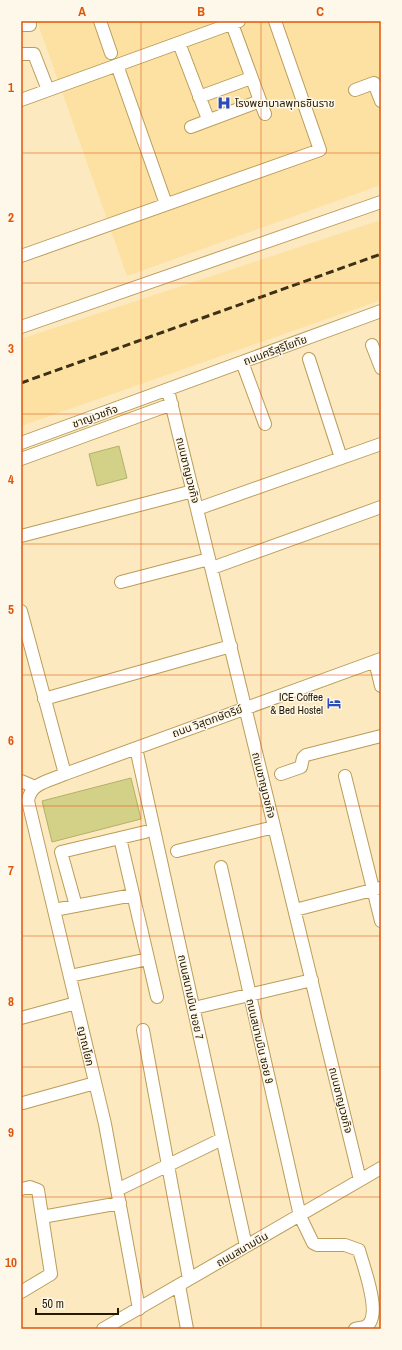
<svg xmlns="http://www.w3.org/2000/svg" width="402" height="1350" font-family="'Archivo Narrow','Noto Sans Thai',sans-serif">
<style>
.built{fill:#fce1a3}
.building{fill:#d3d187;stroke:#b3b168}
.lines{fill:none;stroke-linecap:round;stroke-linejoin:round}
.minor-casing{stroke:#bb9d58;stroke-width:14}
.minor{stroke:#fff;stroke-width:12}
.rail{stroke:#3c3015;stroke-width:3;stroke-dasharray:8 4;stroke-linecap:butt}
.grid{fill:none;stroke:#de560b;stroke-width:1;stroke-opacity:0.55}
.labels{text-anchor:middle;stroke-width:3;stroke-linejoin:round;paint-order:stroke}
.poi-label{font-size:11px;fill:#251900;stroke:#fef8ea;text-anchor:start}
.street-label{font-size:11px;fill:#251900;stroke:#fef8ea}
.neatline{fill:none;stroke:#de560b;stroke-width:1.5}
.grid-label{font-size:13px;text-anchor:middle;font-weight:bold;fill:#de560b}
</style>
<rect width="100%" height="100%" fill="#fce9c0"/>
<!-- built -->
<path class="built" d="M37 21H381V185L127 276Z
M381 220V300L21 426V339Z"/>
<!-- building -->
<path class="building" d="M119 446 127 478 97 486 89 454Z
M131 778 141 819 52 842 42 801Z"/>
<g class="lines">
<!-- minor casing -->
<g class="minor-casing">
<path id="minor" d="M100 21 111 53
M232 24 265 114
M21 25H30L29 21
M179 43 208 119
M21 54H34L48 90
M117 65 166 204
M355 90 374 83 381 101
M199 97 251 78
M21 100 239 21
M191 127 260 101
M21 256 320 150 275 21
M21 327 381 202
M372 345 381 368
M309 359 341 458
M242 362 265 424
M168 390 360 1180
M21 443 381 311
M21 459 172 404
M197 509 381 444
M21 536 193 491
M212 568 381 507
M121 582 209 559
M21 611 65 774
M375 661 381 686
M44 699 231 646
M136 748 246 1246
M281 774 301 767 303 758 306 755 381 736
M345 776 381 921
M21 781 35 787
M120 838 157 997
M177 851 274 827
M221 867 300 1216 313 1243 317 1245H345L359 1250C363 1266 384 1318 365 1327 362 1328 358 1328 355 1329
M76 906 61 852 145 832
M54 910 133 895
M295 910 380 888
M70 976 148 959
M194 1008 312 980
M21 1018 76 1003
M143 1030 189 1279
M23 1103 95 1083
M21 1189 30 1187 38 1190 51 1274 21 1292
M117 1190 222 1139
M42 1217 120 1203
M179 1285 187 1329
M139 1309 105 1124 28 801C30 783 49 781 65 774L381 659
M103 1329 381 1168"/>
</g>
<!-- minor -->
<use href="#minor" class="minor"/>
<!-- rail -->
<path class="rail" d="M21 383 381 254"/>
</g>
<!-- grid -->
<path class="grid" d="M141 21V1329M261 21V1329M21 153H381M21 283H381M21 414H381M21 544H381M21 675H381M21 806H381M21 936H381M21 1067H381M21 1197H381"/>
<!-- icons -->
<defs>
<g id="hospital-bare" transform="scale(1.08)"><path d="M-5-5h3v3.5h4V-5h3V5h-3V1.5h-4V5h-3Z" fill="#2b4dbc" stroke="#fef8ea" stroke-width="2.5" paint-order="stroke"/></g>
<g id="hotel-bare" transform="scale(1.08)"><path d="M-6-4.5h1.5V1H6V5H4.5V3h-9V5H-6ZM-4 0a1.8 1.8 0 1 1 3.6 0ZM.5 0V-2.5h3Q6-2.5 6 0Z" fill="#2b4dbc" stroke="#fef8ea" stroke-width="2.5" paint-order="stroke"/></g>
</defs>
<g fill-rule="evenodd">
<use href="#hospital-bare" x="224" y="103"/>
<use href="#hotel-bare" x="334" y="703"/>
</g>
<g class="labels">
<!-- poi labels -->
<g class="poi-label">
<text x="235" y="107">โรงพยาบาลพุทธชินราช</text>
<text x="323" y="701" text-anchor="end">ICE Coffee<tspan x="323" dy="13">&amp; Bed Hostel</tspan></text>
</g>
<!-- street labels -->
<g class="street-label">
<text transform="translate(275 350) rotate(-20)" y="4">ถนนศรีสุริโยทัย</text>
<text transform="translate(95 416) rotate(-20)" y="4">ชาญเวชกิจ</text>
<text transform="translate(188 470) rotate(76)" y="4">ถนนชาญเวชกิจ</text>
<text transform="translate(207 721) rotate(-20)" y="4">ถนน วิสุตกษัตริย์</text>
<text transform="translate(264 785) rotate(76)" y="4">ถนนชาญเวชกิจ</text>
<text transform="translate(191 997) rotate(78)" y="4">ถนนสนามบิน ซอย 7</text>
<text transform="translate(260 1041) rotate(77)" y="4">ถนนสนามบิน ซอย 9</text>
<text transform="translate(86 1046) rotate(77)" y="4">ญาณโยก</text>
<text transform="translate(341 1100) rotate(76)" y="4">ถนนชาญเวชกิจ</text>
<text transform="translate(242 1249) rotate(-30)" y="4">ถนนสนามบิน</text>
</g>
</g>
<!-- border -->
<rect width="402" height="1350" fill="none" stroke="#fef8ea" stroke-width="44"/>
<!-- scale -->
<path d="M36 1308v6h82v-6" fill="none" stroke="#251900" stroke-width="2"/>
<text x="42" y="1308" font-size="12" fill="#251900" stroke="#fef8ea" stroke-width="3" paint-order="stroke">50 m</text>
<rect x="22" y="22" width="358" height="1306" class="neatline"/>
<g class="grid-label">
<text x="82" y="16">A</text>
<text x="201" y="16">B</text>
<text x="320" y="16">C</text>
<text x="11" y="92">1</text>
<text x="11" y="222">2</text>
<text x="11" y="353">3</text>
<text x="11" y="484">4</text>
<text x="11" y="614">5</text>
<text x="11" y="745">6</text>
<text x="11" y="875">7</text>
<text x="11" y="1006">8</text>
<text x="11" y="1137">9</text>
<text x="11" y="1267">10</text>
</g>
</svg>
